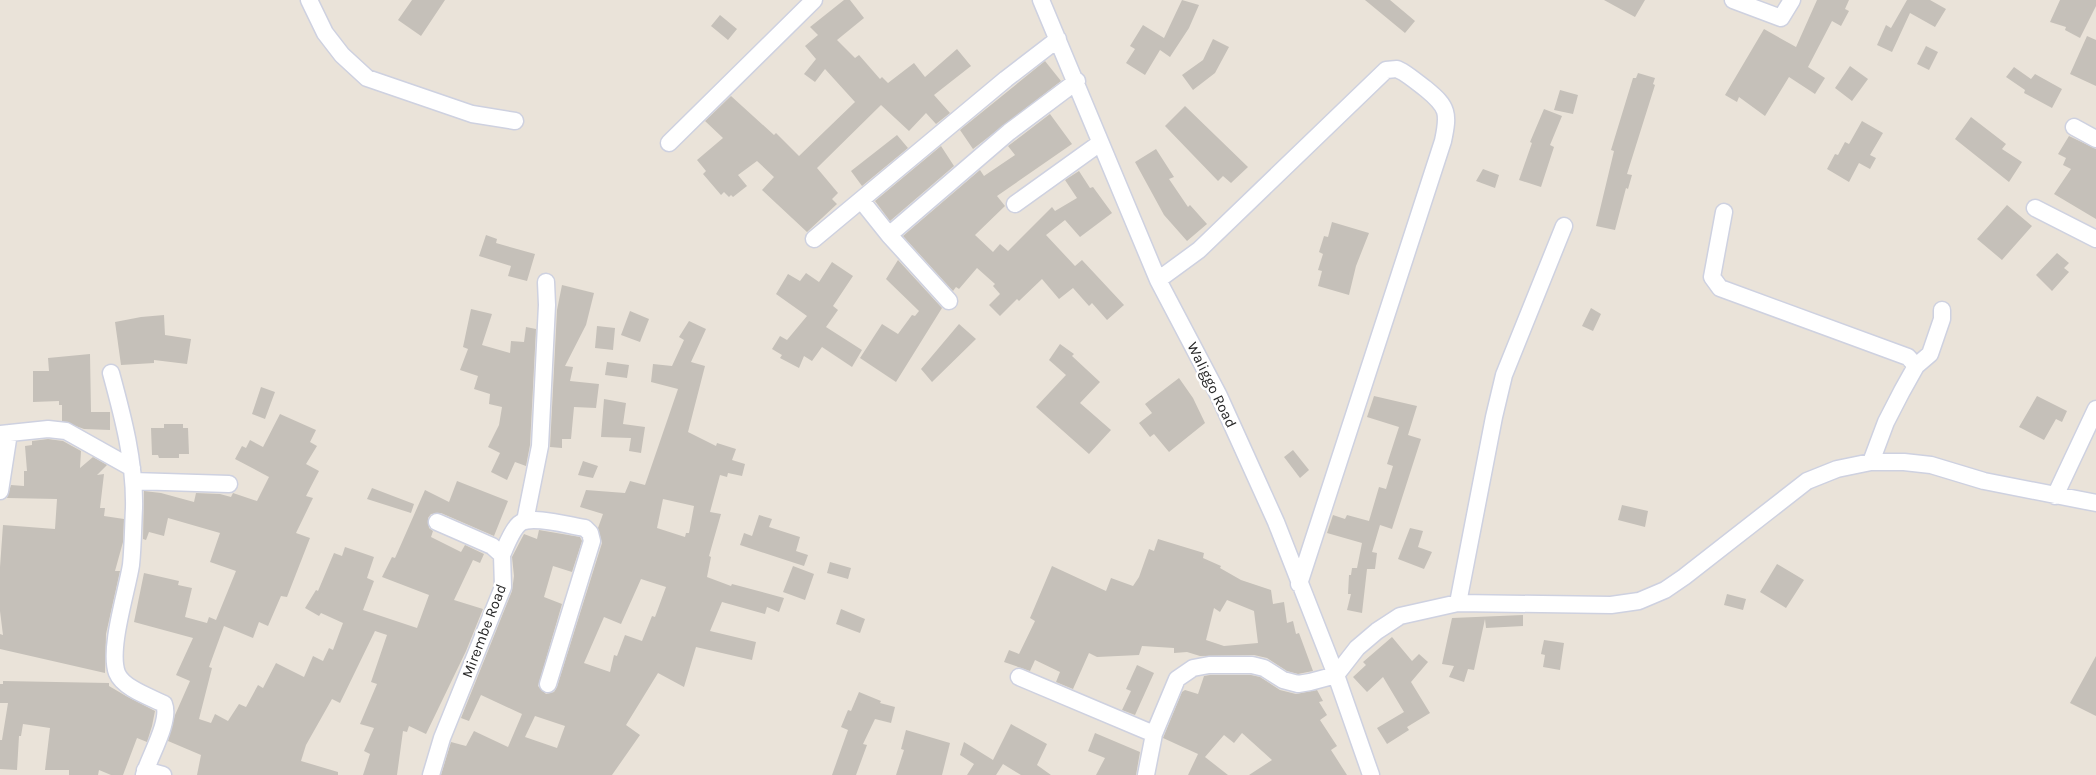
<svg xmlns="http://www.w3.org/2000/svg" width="2096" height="775" font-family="Karla,sans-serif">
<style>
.building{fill:#c5c0b9;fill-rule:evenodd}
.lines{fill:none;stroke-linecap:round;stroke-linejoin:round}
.minor-casing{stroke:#ced1e0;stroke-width:19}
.minor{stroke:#fff;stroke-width:16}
.labels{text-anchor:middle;stroke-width:5;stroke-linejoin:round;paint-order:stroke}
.street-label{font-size:15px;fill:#272727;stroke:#fff}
</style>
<rect width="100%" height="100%" fill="#eae3d9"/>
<!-- building -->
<path class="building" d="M412 0H445L421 36 398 20Z
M844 0H850L864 18 837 40 855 58 859 55 880 79 882 77 888 83 914 63 925 77 957 49 971 66 934 95 950 113 936 124 926 113 909 131 881 105 817 168 838 193 832 199 837 204 807 232 762 190 774 177 757 161 738 175 747 186 733 197 731 195 729 197 724 192 721 195 703 174 706 171 697 160 723 138 705 121 731 96 774 135 776 133 799 156 855 102 825 69 815 82 804 74 816 59 805 46 818 35 810 27Z
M1182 0 1199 5 1189 28 1170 57 1160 50 1145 75 1126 63 1135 49 1130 46 1143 25 1164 38Z
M1365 0H1390L1415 21 1405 33Z
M1604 0H1645L1635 17Z
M1817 0H1849L1845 9 1849 11 1841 26 1832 21 1808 67 1825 78 1815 94 1789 77 1765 116 1739 97 1737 102 1725 95 1764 29 1796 47Z
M1907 0H1930L1946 9 1935 27 1910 13 1892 52 1877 45 1886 25 1891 28Z
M2060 0H2096V6L2080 38 2065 30 2066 27 2050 22Z
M720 15 737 29 728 40 711 26Z
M2087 36 2096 40V86L2070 74Z
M1213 39 1229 47 1215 73 1193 90 1182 75 1203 60Z
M1926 46 1938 52 1929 70 1917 64Z
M1045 61 1061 81 973 149 960 130Z
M1850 66 1868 79 1852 101 1835 88Z
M2014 67 2031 79 2035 74 2062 89 2052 108 2024 93 2025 90 2006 77Z
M1638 73 1655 78 1653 84 1655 85 1627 174 1632 175 1628 189 1626 188 1615 230 1596 226 1614 151 1611 150 1633 78H1636Z
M1560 90 1578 95 1573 114 1554 110Z
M1185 106 1248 167 1231 183 1223 176 1218 181 1165 126Z
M1544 109 1562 116 1550 145 1554 147 1541 187 1519 180 1532 143 1530 142Z
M1050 114 1072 144 997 196 1005 206 975 235 993 252 1000 244 1008 251 1052 207 1055 211 1077 198 1065 180 1079 171 1090 188 1093 187 1112 213 1080 237 1065 220 1046 235 1075 266 1082 260 1124 305 1107 320 1092 303 1089 306 1073 288 1059 299 1042 279 1019 301 1017 299 1000 316 989 305 1000 294 993 286 995 284 977 268 959 289 956 287 953 291 903 236 980 170 984 176 1015 155 1008 146Z
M1971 117 2006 144 2002 149 2022 162 2009 182 1955 139Z
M1862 121 1883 133 1870 155 1876 158 1870 169 1859 163 1849 182 1827 169 1835 154 1838 155 1845 142 1849 144Z
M897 135 908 148 862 186 851 171Z
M2069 136 2096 149V219L2054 194 2071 169 2063 165 2066 158 2058 154Z
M941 146 954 166 890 221 875 201Z
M1156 149 1174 177 1169 179 1188 207 1190 205 1207 224 1187 241 1164 215 1135 162Z
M1483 169 1499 175 1495 188 1476 181Z
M2007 205 2032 226 2002 260 1977 239Z
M1332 222 1369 233 1356 266 1349 295 1318 286 1322 271 1318 270 1323 254 1319 252 1324 236 1328 237Z
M486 235 497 239 496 243 535 254 527 281 508 276 511 266 479 256Z
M2057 253 2069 263 2064 268 2069 272 2052 291 2036 275Z
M898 260 942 308 896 382 860 358 882 324 898 334 912 315 915 316 919 311 886 279Z
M832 262 853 276 833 306 838 310 826 327 862 350 852 367 822 347 812 361 804 356 799 368 780 358 782 355 772 349 780 336 787 340 807 316 776 294 788 274 800 281 806 273 819 282Z
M562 285 594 293 586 325 565 366 573 367 570 381 599 384 596 408 574 407 571 439H562V448L550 447 557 310Z
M1591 308 1601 314 1593 331 1582 326Z
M471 309 492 314 482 345 510 353 511 341 524 342 526 327 536 329 530 445 526 466 515 462 507 480 491 472 500 453 488 447 499 425 502 407 489 404 490 394 474 389 478 376 460 370 468 349 463 347Z
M630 311 649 319 640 342 621 335Z
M164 315 165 335 191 339 187 364 154 360V363L121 365 115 322 141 317Z
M689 321 706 329 691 362 705 366 688 432 716 446 717 443 736 449 732 460 745 464 742 476 728 473 727 477 720 475 710 512 721 514 709 556 711 557 707 577 731 586 732 584 784 598 779 612 767 607 765 614 722 602 710 631 756 642 752 660 696 647 684 687 658 673 626 725 640 735 612 775H441L451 742 466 746 474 731 508 747 520 719 522 714 481 695 469 721 461 718 512 591 514 576 512 557 524 534 537 539 539 530 580 537 582 541 572 572 553 566 544 597 562 604 538 686 546 694 554 692 557 687 602 543 598 528 603 514 580 507 586 490 625 493 630 481 645 485 678 389 651 382 653 364 672 366 684 340 679 337ZM663 499 694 506 689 533H686L685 537 657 528ZM641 579 666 587 655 617 652 616 642 641 625 635 617 656 614 655 610 672 584 663 604 617 621 624ZM535 716 565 726 557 748 525 737Z
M959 324 976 339 932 382 921 369Z
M597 326 615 328 613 350 595 348Z
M1060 344 1074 354 1072 356 1100 382 1080 403 1111 430 1089 454 1036 407 1066 375 1049 360Z
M90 354 91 412H110V430L84 429 62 421V405H59V401L33 402V371H49L48 358Z
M607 362 629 365 627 378 605 375Z
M1179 378 1193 398 1205 423 1169 452 1154 434 1150 437 1139 423 1152 413 1145 404Z
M261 387 275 392 265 419 252 414Z
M1374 396 1417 406 1408 435 1421 439 1392 529 1380 525 1372 552 1377 553 1375 569H1367L1362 613 1347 610 1351 594H1348L1349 575H1351L1352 568H1357L1362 543 1327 533 1333 515 1345 519 1347 515 1369 521 1379 487 1386 489 1393 466 1387 464 1399 427 1367 417Z
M2037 396 2067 411 2062 422 2056 419 2044 440 2019 427Z
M604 399 626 403 623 424 645 427 641 453 629 451 631 438 601 437Z
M280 414 316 430 310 442 317 446 306 464 319 471 306 496 313 498 296 533 310 538 287 597 281 596 268 626 259 622 253 638 224 626 209 667 212 668 199 719 211 723 215 714 228 721 239 704 246 707 258 685 263 688 276 663 304 677 313 656 323 661 329 648 333 650 343 623 321 613 319 616 305 608 316 590 318 591 334 553 342 556 345 547 374 557 367 578 374 581 363 610 417 628 429 595 382 577 392 557 395 558 425 490 449 502 457 481 508 501 494 536 441 513 431 514 428 518 429 528 433 531 431 537 461 552 465 545 484 554 480 563 473 560 454 600 483 609 466 651 426 734 409 726 407 732 403 731 397 775H363L370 754 364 751 374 728 360 724 377 684 371 682 387 635 375 631 340 703 332 699 306 745 301 761 338 772V775H197L201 755 168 741 175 715 190 681 176 675 193 638 134 622 144 573 179 581 178 585 192 588 185 617 207 623 209 617 216 620 236 571 210 562 220 533 168 518 164 536 149 532 146 540 143 539 144 491 161 493 194 502 196 493 220 494 231 497 233 493 257 501 269 477 235 459 242 446 246 448 250 440 263 447Z
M164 424H183V428H188L189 454H179V458H159L158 455H152L151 428H164Z
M48 439 63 441 81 451 80 468 93 457 107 465 97 475 104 474 100 508H105L104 516 124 519 123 542 115 571H120L106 634 105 673 0 649V634L3 635 0 611V567L3 525 55 529 57 499 7 498 11 485 24 486V471H27L25 446 32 445V441Z
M1293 450 1309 470 1300 478 1284 457Z
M583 461 598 466 593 478 578 475Z
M372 488 414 504 411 513 367 499Z
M1622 505 1648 511 1645 527 1618 520Z
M759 515 772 519 769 527 800 537 796 551 808 555 804 566 740 545 744 533 752 536Z
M1410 528 1423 531 1418 547 1432 552 1424 569 1398 559Z
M1158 539 1204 553 1203 558 1221 566 1220 568 1241 580 1271 590 1273 604 1284 602 1287 623 1293 621 1296 634 1299 633 1313 671 1298 674 1287 671 1267 658 1254 655 1200 656 1187 652 1174 653V648L1142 646 1139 655 1097 657 1089 653 1073 689 1056 682 1060 672 1035 660 1030 671 1004 662 1009 650 1019 654 1035 621 1030 618 1052 566 1106 591 1111 578 1133 586 1139 577 1149 549 1154 551ZM1227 600 1254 611 1258 643 1224 646 1206 640 1214 608 1220 612Z
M830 562 851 568 848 579 827 573Z
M1777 564 1804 580 1786 608 1760 592Z
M793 566 814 574 805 600 783 592Z
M1727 594 1746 599 1743 610 1724 605Z
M841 609 865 619 860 633 836 624Z
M1523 615V626L1486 628 1485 619 1474 670 1468 669 1464 682 1449 677 1454 666 1442 664 1452 618Z
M1392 637 1412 661 1419 654 1428 662 1411 682 1430 713 1407 727 1409 730 1387 744 1377 728 1404 712 1383 677 1367 692 1353 677 1366 665 1363 662Z
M1544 640 1564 643 1560 670 1543 667 1545 655 1541 654Z
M2096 656V716L2070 703Z
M1137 665 1154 673 1135 715 1122 710 1131 691 1126 689Z
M1210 675H1251L1260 677 1280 690 1296 694 1317 690 1323 701 1319 702 1327 715 1320 720 1337 746 1331 750 1347 775H1249L1272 760 1242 733 1234 743 1224 735 1205 757 1228 775H1188L1198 754 1163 738 1182 692 1185 690 1198 694 1204 676Z
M3 681 109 683V686L126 696 155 711 152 726 147 742 137 738 123 775H111L99 770 98 775H69V770H45L50 728 23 724 21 736H19L17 770 0 769V740H2L8 703H0V684H3Z
M859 692 881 701 880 703 895 707 891 723 875 719 863 744 867 745 856 775H832L848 730 841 727 848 710 851 711Z
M1011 724 1047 744 1037 765 1051 775H1021L1003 764 996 775H967L974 764 960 755 964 742 993 760Z
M906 730 950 743 942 775H896L904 750 901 749Z
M1095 733 1140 752 1136 775H1096L1105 758 1088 751Z"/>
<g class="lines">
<!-- minor casing -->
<g class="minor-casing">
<path id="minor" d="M309 0 325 33 342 55 367 78 472 114 515 121
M1041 0 1158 280 1219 396 1276 522 1336 675 1371 775
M1733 0 1781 18 1792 0
M2074 127 2096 139
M669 143 814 0
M861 200 889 235 949 301
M1015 204 1100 143
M2035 208 2096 239
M1724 212 1712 277 1720 288 1908 357 1916 366
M889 235 1009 132 1077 81
M814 239 1006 79 1058 39
M1158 280 1199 250 1386 70 1397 69 1403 72C1411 77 1418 83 1426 89 1448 107 1449 113 1443 141L1299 584
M111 373C123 417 135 462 134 508 133 527 133 546 131 565 127 591 108 649 117 673 123 688 150 697 164 704 171 721 149 757 144 775
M0 434 48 429 66 431 132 468
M1871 462 1886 422 1902 391 1916 366 1930 354 1942 319V310
M133 481 229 484
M0 491 9 433
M2055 496 2096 409
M525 521 540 446 547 305 546 282
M502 555C506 546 512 530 519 524 531 514 570 526 585 528L590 533 592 541 548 684
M1458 603 1494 417 1504 375 1564 226
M1019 677 1154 734
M145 770 163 775
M431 775 442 738 503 587 502 555 492 546 437 522
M1146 775 1154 734 1177 679 1193 668 1209 665H1252L1264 668 1283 680 1298 684 1310 682 1336 675 1357 648 1377 631 1400 616 1458 603 1611 605 1639 601 1665 590 1684 577 1807 481 1837 469 1871 462H1904L1931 465 1984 481 2096 503"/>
</g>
<!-- minor -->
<use href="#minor" class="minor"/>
</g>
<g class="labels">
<!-- street labels -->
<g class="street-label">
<text transform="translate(1212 385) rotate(64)" y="5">Waliggo Road</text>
<text transform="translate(484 631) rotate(-69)" y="5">Mirembe Road</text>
</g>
</g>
</svg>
